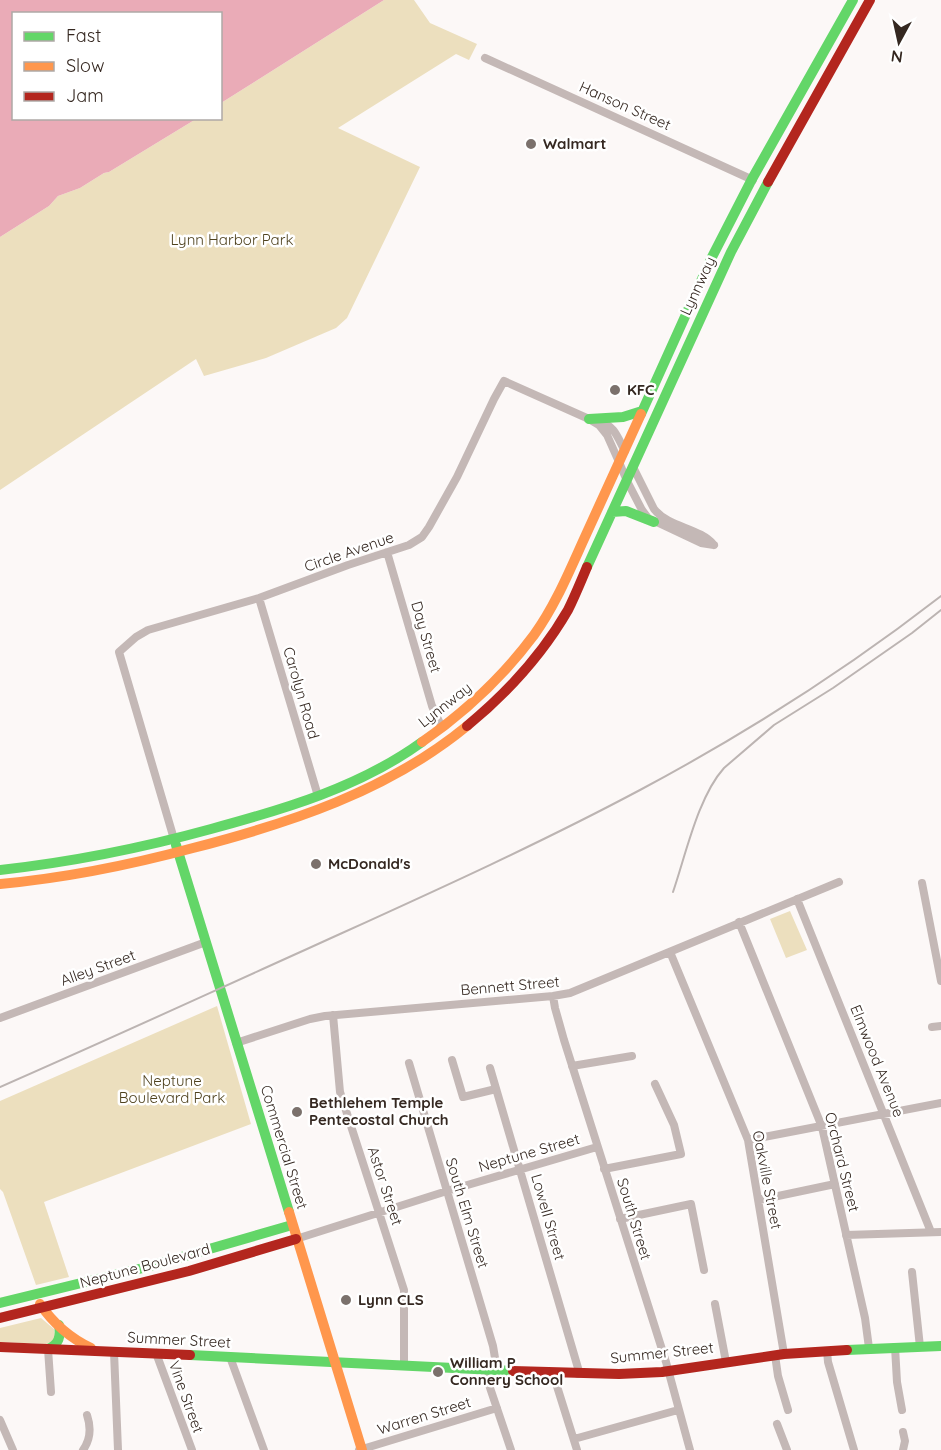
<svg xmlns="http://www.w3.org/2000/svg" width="941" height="1450" font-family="Quicksand,sans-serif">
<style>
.green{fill:#ecdfbe}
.water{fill:#eaabb7}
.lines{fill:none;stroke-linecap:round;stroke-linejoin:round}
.street{stroke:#c4b8b6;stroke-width:8}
.fast{stroke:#63d668;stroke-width:10}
.slow{stroke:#ff974d;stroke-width:10}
.jam{stroke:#b3261e;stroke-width:10}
.rail{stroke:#bcb4b2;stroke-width:2}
.poi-dot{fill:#7b716c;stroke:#fff;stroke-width:2}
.labels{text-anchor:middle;stroke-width:5;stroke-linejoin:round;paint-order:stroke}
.street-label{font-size:15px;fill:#352821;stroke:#fff}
.poi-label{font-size:15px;font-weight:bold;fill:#352821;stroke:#fff;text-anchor:start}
.park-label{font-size:15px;fill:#4f421e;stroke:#fff}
</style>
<rect width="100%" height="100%" fill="#fcf8f7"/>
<!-- green -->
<path class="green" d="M384 0H414L430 23 477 44 469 60 456 54 338 128 420 167 347 318 336 328 266 358 204 376 196 359 0 490V237L49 206 58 196 80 188 104 173 109 172 196 119 220 118 221 103Z
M790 911 807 950 786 958 770 919Z
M217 1006 251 1124 44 1202 69 1277 36 1285 3 1192 0 1189V1101Z
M41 1318 54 1329 55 1337 53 1341 46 1344 0 1342V1328Z"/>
<!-- water -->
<path class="water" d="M0 0H384L221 103 220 14H14V118L196 119 109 172 104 173 80 188 58 196 49 206 0 237Z"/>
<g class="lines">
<!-- street -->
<path class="street" d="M485 58 753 180
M601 422C615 426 618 439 625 451
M633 467 654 509C669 528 699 527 714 545
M387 552 432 706 442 728
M259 598 318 796
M174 839 119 652 136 637 148 630 259 598 348 565 409 545 422 537 429 527 457 477 494 399 504 381 589 419 599 425 607 435 619 462 627 481 642 510 648 518 701 543 714 545
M922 883 941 981
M797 899 931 1232
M739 922 822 1127 865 1318 869 1348
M670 952 748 1140 784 1354
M553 996 555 1008 564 1040 666 1362 690 1450
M333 1015 340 1092 404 1290V1365
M0 1018 206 942
M932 1027 941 1026
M236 1043 310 1019 325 1016 553 996 570 993 839 882
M452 1060 463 1097 496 1089
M409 1063 493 1346 497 1370
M572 1066 632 1056
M490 1068 578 1368V1374
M748 1140 941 1103
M604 1169 681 1154 674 1125 655 1084
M759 1200 835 1184
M620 1219 691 1204 704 1270
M846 1235 941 1232
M296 1239 447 1191 597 1147
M912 1272 920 1347
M715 1304 726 1362
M895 1347 897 1382 902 1410
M48 1349 51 1392
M827 1351 828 1362 854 1450
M114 1352 118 1450
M156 1353 192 1450
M775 1355 778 1376 788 1410
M230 1357 264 1450
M484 1370 511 1450
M557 1373 555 1380 577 1450
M0 1420 13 1450
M777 1424 787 1450
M574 1439 678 1410
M83 1450C91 1439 91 1427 87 1415
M359 1450 497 1408
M903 1450 905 1441 903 1432"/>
<!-- fast -->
<path class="fast" d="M641 414 711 259 752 179 853 0
M589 419 623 417 642 411
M612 512 626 511 654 522
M587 567 731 252 768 182
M176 845 289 1212
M0 870C72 862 142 848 211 829 285 809 360 787 422 742
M0 1303 147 1267 292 1225
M48 1349C59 1344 61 1337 59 1325
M847 1350 941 1346
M190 1355 513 1371"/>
<!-- slow -->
<path class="slow" d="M422 742C465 712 502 678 534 635 555 606 569 572 584 539 603 497 622 456 641 414
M0 884C65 878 130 865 193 848 290 823 388 791 467 726
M289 1212 362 1450
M40 1304C53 1323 70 1338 91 1348"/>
<!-- jam -->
<path class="jam" d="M768 182 870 0
M467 726C507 693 542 655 568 610 575 596 581 581 587 567
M0 1318 189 1271 296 1239
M0 1347 190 1355
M513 1371 619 1374 662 1372 784 1354 847 1350"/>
<!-- rail -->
<path class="rail" d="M673 892C686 854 698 797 724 768L774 725 833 688 912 633 941 610
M0 1087C103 1042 205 995 307 949 419 898 531 848 640 790 745 734 847 669 941 596"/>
</g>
<!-- markers -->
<g class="poi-dot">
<circle cx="531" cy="144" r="6"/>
<circle cx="615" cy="390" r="6"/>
<circle cx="316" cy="864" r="6"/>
<circle cx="297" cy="1112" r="6"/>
<circle cx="346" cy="1300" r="6"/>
<circle cx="438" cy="1372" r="6"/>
</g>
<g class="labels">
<!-- street labels -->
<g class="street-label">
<text transform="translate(625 106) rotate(24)" y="5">Hanson Street</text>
<text transform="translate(698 286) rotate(-65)" y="5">Lynnway</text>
<text transform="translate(349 552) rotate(-19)" y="5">Circle Avenue</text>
<text transform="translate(426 637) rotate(74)" y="5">Day Street</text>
<text transform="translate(301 693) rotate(74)" y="5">Carolyn Road</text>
<text transform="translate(445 705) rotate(-38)" y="5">Lynnway</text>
<text transform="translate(98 968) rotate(-20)" y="5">Alley Street</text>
<text transform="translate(510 986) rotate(-5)" y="5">Bennett Street</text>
<text transform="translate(877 1061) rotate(68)" y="5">Elmwood Avenue</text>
<text transform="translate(284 1147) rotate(73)" y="5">Commercial Street</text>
<text transform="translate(529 1153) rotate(-16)" y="5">Neptune Street</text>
<text transform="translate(842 1162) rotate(76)" y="5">Orchard Street</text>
<text transform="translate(767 1180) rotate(79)" y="5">Oakville Street</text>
<text transform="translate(385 1186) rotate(72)" y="5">Astor Street</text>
<text transform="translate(467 1213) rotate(73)" y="5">South Elm Street</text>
<text transform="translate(548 1217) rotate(74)" y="5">Lowell Street</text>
<text transform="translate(634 1219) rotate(73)" y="5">South Street</text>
<text transform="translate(145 1266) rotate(-15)" y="5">Neptune Boulevard</text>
<text transform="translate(179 1340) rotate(3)" y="5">Summer Street</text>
<text transform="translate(662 1353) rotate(-6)" y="5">Summer Street</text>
<text transform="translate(186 1397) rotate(70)" y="5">Vine Street</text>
<text transform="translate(424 1416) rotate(-17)" y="5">Warren Street</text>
</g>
<!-- poi labels -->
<g class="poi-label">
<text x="543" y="149">Walmart</text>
<text x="627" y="395">KFC</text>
<text x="328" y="869">McDonald's</text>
<text x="309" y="1108">Bethlehem Temple<tspan x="309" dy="17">Pentecostal Church</tspan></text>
<text x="358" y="1305">Lynn CLS</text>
<text x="450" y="1368">William P<tspan x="450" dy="17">Connery School</tspan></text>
</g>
<!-- park labels -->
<g class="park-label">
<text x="232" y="245">Lynn Harbor Park</text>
<text x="172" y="1086">Neptune<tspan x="172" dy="17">Boulevard Park</tspan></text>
</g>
</g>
<!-- legend -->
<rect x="12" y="12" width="210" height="108" fill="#ffffff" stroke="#aea9a6" stroke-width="1.5"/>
<rect x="24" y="32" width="30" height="9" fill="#63d668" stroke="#aea9a6" stroke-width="1.5"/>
<text x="66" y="42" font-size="18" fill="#352821">Fast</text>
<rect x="24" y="62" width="30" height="9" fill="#ff974d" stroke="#aea9a6" stroke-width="1.5"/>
<text x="66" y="72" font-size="18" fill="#352821">Slow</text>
<rect x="24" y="92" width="30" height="9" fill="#b3261e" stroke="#aea9a6" stroke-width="1.5"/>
<text x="66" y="102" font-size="18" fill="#352821">Jam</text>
<!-- north arrow -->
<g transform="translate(899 42) rotate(188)" stroke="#ffffff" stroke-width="4.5" paint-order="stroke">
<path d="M0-4.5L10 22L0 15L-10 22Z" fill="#352821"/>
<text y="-9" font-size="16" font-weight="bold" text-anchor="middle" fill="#352821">N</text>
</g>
</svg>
